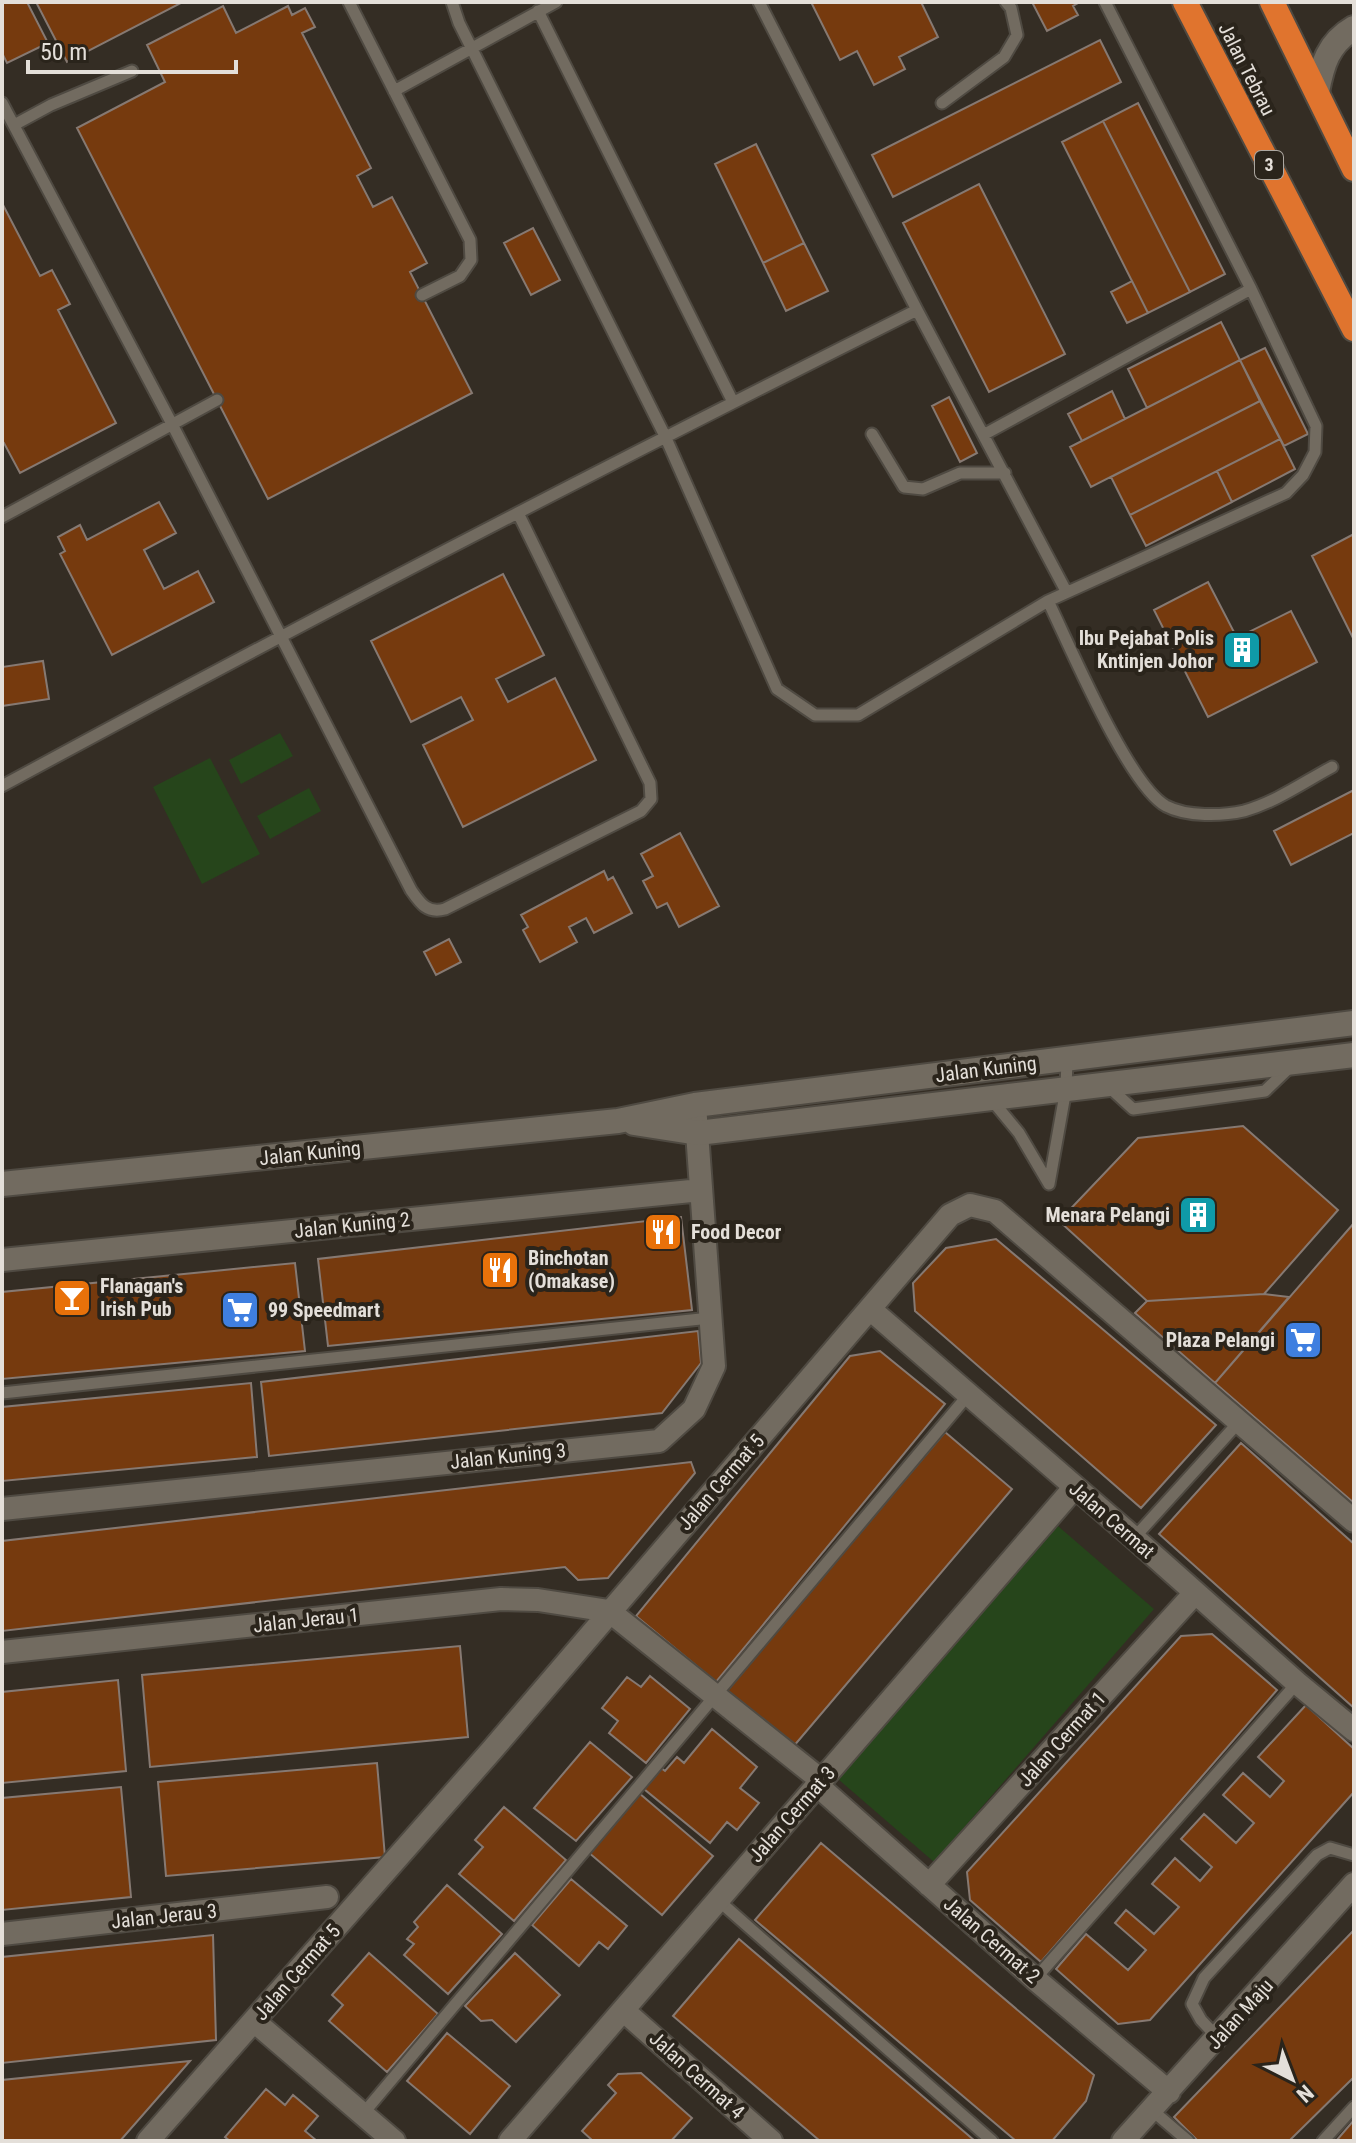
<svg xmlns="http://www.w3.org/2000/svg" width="1356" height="2143" font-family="'Roboto Condensed',sans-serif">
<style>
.green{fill:#26451b}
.building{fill:#763a0e;stroke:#867972;stroke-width:2}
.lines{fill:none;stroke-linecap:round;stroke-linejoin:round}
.lane-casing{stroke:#4f4a42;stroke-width:15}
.street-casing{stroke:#4f4a42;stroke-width:26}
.secondary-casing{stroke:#4f4a42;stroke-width:28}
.highway-casing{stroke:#4f4a42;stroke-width:28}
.lane{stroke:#726b60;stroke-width:11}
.street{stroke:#726b60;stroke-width:22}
.secondary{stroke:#726b60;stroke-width:24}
.highway{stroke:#e0742e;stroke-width:24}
.labels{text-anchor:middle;stroke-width:8;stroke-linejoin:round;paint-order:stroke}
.shield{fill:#2a241b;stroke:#aca7a0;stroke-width:2}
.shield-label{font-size:18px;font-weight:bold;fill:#e4dfd9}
.street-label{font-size:20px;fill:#e4dfd9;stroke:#2a241b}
.poi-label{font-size:20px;font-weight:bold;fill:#e4dfd9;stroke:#2a241b;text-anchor:start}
</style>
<rect width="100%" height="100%" fill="#342d24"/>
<!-- green -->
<path class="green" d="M280 733 293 756 241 784 229 760Z
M210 758 260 854 202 884 153 787Z
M309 788 321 811 270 839 257 816Z
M1058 1526 1154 1609 934 1862 838 1779Z"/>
<!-- building -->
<path class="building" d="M2 2H27L48 43 7 63 2 53Z
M36 2H181V3L67 62Z
M811 2H921L938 37 899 57 905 69 874 85 857 51 840 60Z
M1032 2H1080L1073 6 1078 15 1047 31Z
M223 6 236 33 288 6 292 15 305 8 315 27 302 33 371 168 357 176 373 207 392 197 427 263 410 272 472 393 268 499 77 128 165 82 147 45Z
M1100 40 1121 82 893 197 872 155Z
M1138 103 1225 274 1190 292 1103 121Z
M1103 121 1190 292 1148 313 1062 142Z
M756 144 804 243 763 263 715 164Z
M979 184 1065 354 989 392 903 223Z
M2 203 40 276 52 270 70 304 58 310 116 423 20 473 4 443 2 444Z
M533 228 560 280 531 295 504 243Z
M804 243 828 291 786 311 763 263Z
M1132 281 1148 313 1127 323 1111 292Z
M1221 322 1240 360 1147 408 1128 369Z
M1265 348 1308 434 1284 446 1240 360Z
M1240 360 1260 401 1091 487 1070 447Z
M1112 391 1125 419 1082 441 1068 414Z
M949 397 977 453 960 462 932 406Z
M1260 401 1280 439 1130 515 1111 477Z
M1280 439 1295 469 1232 502 1217 471Z
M1217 471 1232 502 1146 546 1130 515Z
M159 502 176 533 144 550 164 589 198 571 214 602 112 655 60 554 65 551 58 537 80 525 87 540Z
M1354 534V640L1312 556Z
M503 574 544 655 496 679 508 702 555 678 596 760 463 827 423 745 473 720 461 697 411 722 371 641Z
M1208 582 1237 638 1291 611 1317 662 1208 717 1154 610Z
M43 661 49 699 2 706V667Z
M1354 790V833L1291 865 1274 831Z
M680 833 719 906 679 927 667 903 657 908 643 881 653 876 641 854Z
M604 871 608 880 613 877 632 913 594 933 586 918 569 927 577 942 540 962 523 930 528 927 521 915Z
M449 939 461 962 436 975 424 952Z
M1243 1126 1338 1210 1264 1294 1147 1301 1059 1221 1138 1138Z
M681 1217 692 1310 328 1346 318 1259Z
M1354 1223V1503L1215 1383Z
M996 1239 1216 1425 1141 1508 915 1311 913 1283 946 1248Z
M295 1263 305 1351 2 1379V1292Z
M1264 1294 1289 1297 1215 1383 1135 1313 1147 1301Z
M698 1331 701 1363 662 1413 269 1456 261 1382Z
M880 1351 945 1404 716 1682 636 1616 850 1356Z
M251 1383 257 1457 2 1481V1407Z
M945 1432 1012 1489 793 1747 726 1690Z
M1241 1443 1354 1544V1708L1159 1534Z
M691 1462 695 1473 608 1578 578 1580 565 1567 2 1631V1541Z
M1212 1634 1277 1690 1041 1962 970 1900 967 1872 1181 1636Z
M460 1646 468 1737 150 1767 142 1675Z
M650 1676 690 1709 646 1763 609 1733 618 1721 602 1708 627 1677 641 1687Z
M118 1680 126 1771 2 1783V1692Z
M1306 1705 1354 1749V1792L1150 2020 1118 2024 1056 1969 1086 1934 1128 1970 1146 1950 1115 1923 1126 1910 1154 1934 1179 1907 1152 1884 1175 1858 1200 1881 1212 1867 1181 1839 1204 1814 1236 1843 1254 1823 1223 1795 1243 1773 1270 1797 1284 1781 1258 1757Z
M712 1729 757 1767 740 1788 759 1803 737 1830 727 1822 710 1843 644 1789 661 1768 665 1771 677 1757 684 1763Z
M590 1742 632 1777 576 1841 534 1808Z
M377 1763 385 1857 166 1876 158 1782Z
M121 1787 131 1897 2 1910V1798Z
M639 1793 713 1856 662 1915 588 1852Z
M504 1807 566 1860 514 1921 459 1874 483 1847 475 1840Z
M821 1843 1094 2075 1086 2101 1052 2141H1016L755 1920Z
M571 1879 627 1926 608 1949 599 1942 579 1966 532 1925Z
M447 1885 502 1934 448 1994 404 1955 414 1944 407 1939 418 1927 414 1922Z
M1354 1930V2077L1289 2141H1198L1174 2117Z
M213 1935 216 2040 2 2063V1957Z
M739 1939 975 2141H820L673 2016Z
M369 1953 438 2014 387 2072 329 2021 343 2005 332 1995Z
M515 1953 560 1995 516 2042 492 2020 481 2021 465 2006Z
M447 2033 510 2086 470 2134 407 2081Z
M190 2061 120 2141H2V2080Z
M641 2073 692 2118 671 2141H593L582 2131 616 2093 608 2085 618 2074Z
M266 2089 285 2105 293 2095 318 2116 305 2131 317 2141H230L225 2137Z
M1354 2120V2141H1336Z"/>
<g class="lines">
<!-- lane casing -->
<g class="lane-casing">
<path id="lane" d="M349 2 470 240 471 260 460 276 422 295
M452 2 459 23 665 436 777 689 815 715H858L1048 601 1286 493 1303 475 1315 452 1316 426 1251 289 1105 2
M759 2 917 310 1066 591
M538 11 733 402
M394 91 556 2
M2 103 172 424 411 890C420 903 427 914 445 909L641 811 651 799 650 783 518 513
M942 103 1004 57 1017 35 1011 8 1006 2
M14 125 51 105 132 71
M872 434 904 487 923 489 960 473H1005
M985 434 1251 289
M2 517 217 400
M1048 601C1069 644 1128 785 1166 806 1187 817 1222 816 1244 811 1276 802 1304 782 1332 767
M2 786C304 622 609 464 917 310
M1109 1087 1133 1109 1265 1091 1292 1065
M991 1099 1019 1133 1049 1184
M1049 1184 1066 1089 1067 1059
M2 1393 710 1318
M1134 1538 1238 1423
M718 1900 992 2141
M1035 1979 1297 1683
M1218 2038 1201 2020 1192 2004 1204 1978 1317 1855 1330 1848 1354 1855
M1153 2111 1188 2141
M362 2115 969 1394
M1323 2141 1354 2107"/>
</g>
<!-- street casing -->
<g class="street-casing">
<path id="street" d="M2 1260 701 1190
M870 1309 1134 1538 1297 1683 1354 1730
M2 1509 659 1441 694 1409 714 1366 695 1105
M2 1652 501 1599 538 1600 609 1611 821 1780
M817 1785 1035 1979 1169 2092
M929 1885 1195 1593
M2 1934 327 1897
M623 2010 771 2141
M254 2021 394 2141
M148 2141 492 1750 950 1215 970 1205 995 1211 1354 1521
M510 2141 1074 1488
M1123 2141 1354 1884"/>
</g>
<!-- secondary casing -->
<g class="secondary-casing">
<path id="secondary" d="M1317 92C1322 65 1328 43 1354 28
M634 1123 698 1133 1354 1055
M2 1184 618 1121 695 1105 1354 1023"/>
</g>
<!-- highway casing -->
<g class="highway-casing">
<path id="highway" d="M1185 2 1354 329
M1272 2 1354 169"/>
</g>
<!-- lane -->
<use href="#lane" class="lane"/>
<!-- street -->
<use href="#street" class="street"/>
<!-- secondary -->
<use href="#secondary" class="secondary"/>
<!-- highway -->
<use href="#highway" class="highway"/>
</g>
<!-- icons -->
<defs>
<g id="building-square" transform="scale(2)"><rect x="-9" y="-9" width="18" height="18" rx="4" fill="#0f9aa8" stroke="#2a241b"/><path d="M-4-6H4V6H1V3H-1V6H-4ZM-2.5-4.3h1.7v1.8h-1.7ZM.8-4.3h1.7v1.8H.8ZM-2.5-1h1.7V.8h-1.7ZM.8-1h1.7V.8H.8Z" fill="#fff"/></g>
<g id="restaurant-square" transform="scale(2)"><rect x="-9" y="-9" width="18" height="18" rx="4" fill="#e8710a" stroke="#2a241b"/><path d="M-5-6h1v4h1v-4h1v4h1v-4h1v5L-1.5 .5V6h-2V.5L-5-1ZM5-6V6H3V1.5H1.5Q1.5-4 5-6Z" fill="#fff"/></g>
<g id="bar-square" transform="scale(2)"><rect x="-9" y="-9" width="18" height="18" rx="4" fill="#e8710a" stroke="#2a241b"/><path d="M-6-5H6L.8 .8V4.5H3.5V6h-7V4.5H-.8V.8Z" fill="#fff"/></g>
<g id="supermarket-square" transform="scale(2)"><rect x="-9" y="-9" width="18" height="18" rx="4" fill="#3f7fe0" stroke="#2a241b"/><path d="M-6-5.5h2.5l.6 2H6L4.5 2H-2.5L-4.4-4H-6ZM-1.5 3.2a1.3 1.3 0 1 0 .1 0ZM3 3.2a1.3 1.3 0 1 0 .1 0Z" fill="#fff"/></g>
</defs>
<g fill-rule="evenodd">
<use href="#building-square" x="1242" y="650"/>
<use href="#building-square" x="1198" y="1215"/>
<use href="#restaurant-square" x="663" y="1232"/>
<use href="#restaurant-square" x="500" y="1270"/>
<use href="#bar-square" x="72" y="1298"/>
<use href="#supermarket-square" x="240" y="1310"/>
<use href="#supermarket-square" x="1303" y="1340"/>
</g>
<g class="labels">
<!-- shield labels -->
<rect class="shield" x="1255" y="151" width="28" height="28" rx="6"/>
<g class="shield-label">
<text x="1269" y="171">3</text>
</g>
<!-- street labels -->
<g class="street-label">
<text transform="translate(1247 69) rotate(63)" y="7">Jalan Tebrau</text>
<text transform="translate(986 1069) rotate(-7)" y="7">Jalan Kuning</text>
<text transform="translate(310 1153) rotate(-6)" y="7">Jalan Kuning</text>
<text transform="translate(352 1225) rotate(-6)" y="7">Jalan Kuning 2</text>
<text transform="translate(508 1456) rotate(-6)" y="7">Jalan Kuning 3</text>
<text transform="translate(721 1482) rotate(-49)" y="7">Jalan Cermat 5</text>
<text transform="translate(1112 1520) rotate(41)" y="7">Jalan Cermat</text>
<text transform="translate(306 1620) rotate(-6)" y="7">Jalan Jerau 1</text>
<text transform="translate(1062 1739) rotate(-48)" y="7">Jalan Cermat 1</text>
<text transform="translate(792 1814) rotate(-49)" y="7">Jalan Cermat 3</text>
<text transform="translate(164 1916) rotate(-6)" y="7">Jalan Jerau 3</text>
<text transform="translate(992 1940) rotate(41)" y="7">Jalan Cermat 2</text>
<text transform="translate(297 1972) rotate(-49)" y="7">Jalan Cermat 5</text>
<text transform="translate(1240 2014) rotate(-48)" y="7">Jalan Maju</text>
<text transform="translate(697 2075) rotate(42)" y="7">Jalan Cermat 4</text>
</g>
<!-- poi labels -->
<g class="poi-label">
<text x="1214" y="645" text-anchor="end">Ibu Pejabat Polis<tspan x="1214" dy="23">Kntinjen Johor</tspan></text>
<text x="1170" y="1222" text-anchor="end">Menara Pelangi</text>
<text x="691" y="1239">Food Decor</text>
<text x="528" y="1265">Binchotan<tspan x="528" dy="23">(Omakase)</tspan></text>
<text x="100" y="1293">Flanagan's<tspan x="100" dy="23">Irish Pub</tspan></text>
<text x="268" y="1317">99 Speedmart</text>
<text x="1275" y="1347" text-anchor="end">Plaza Pelangi</text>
</g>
</g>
<!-- border -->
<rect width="1356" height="2143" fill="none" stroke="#e4dfd9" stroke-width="8"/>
<!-- north arrow -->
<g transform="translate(1292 2079) rotate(138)" stroke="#2a241b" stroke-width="6" paint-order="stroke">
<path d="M0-6L14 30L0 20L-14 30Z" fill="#e4dfd9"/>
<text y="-12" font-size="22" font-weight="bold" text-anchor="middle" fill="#e4dfd9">N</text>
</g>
<!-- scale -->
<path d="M28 60v12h208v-12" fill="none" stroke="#e4dfd9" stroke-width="4"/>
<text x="40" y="60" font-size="24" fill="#e4dfd9" stroke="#2a241b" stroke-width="6" paint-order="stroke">50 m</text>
</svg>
